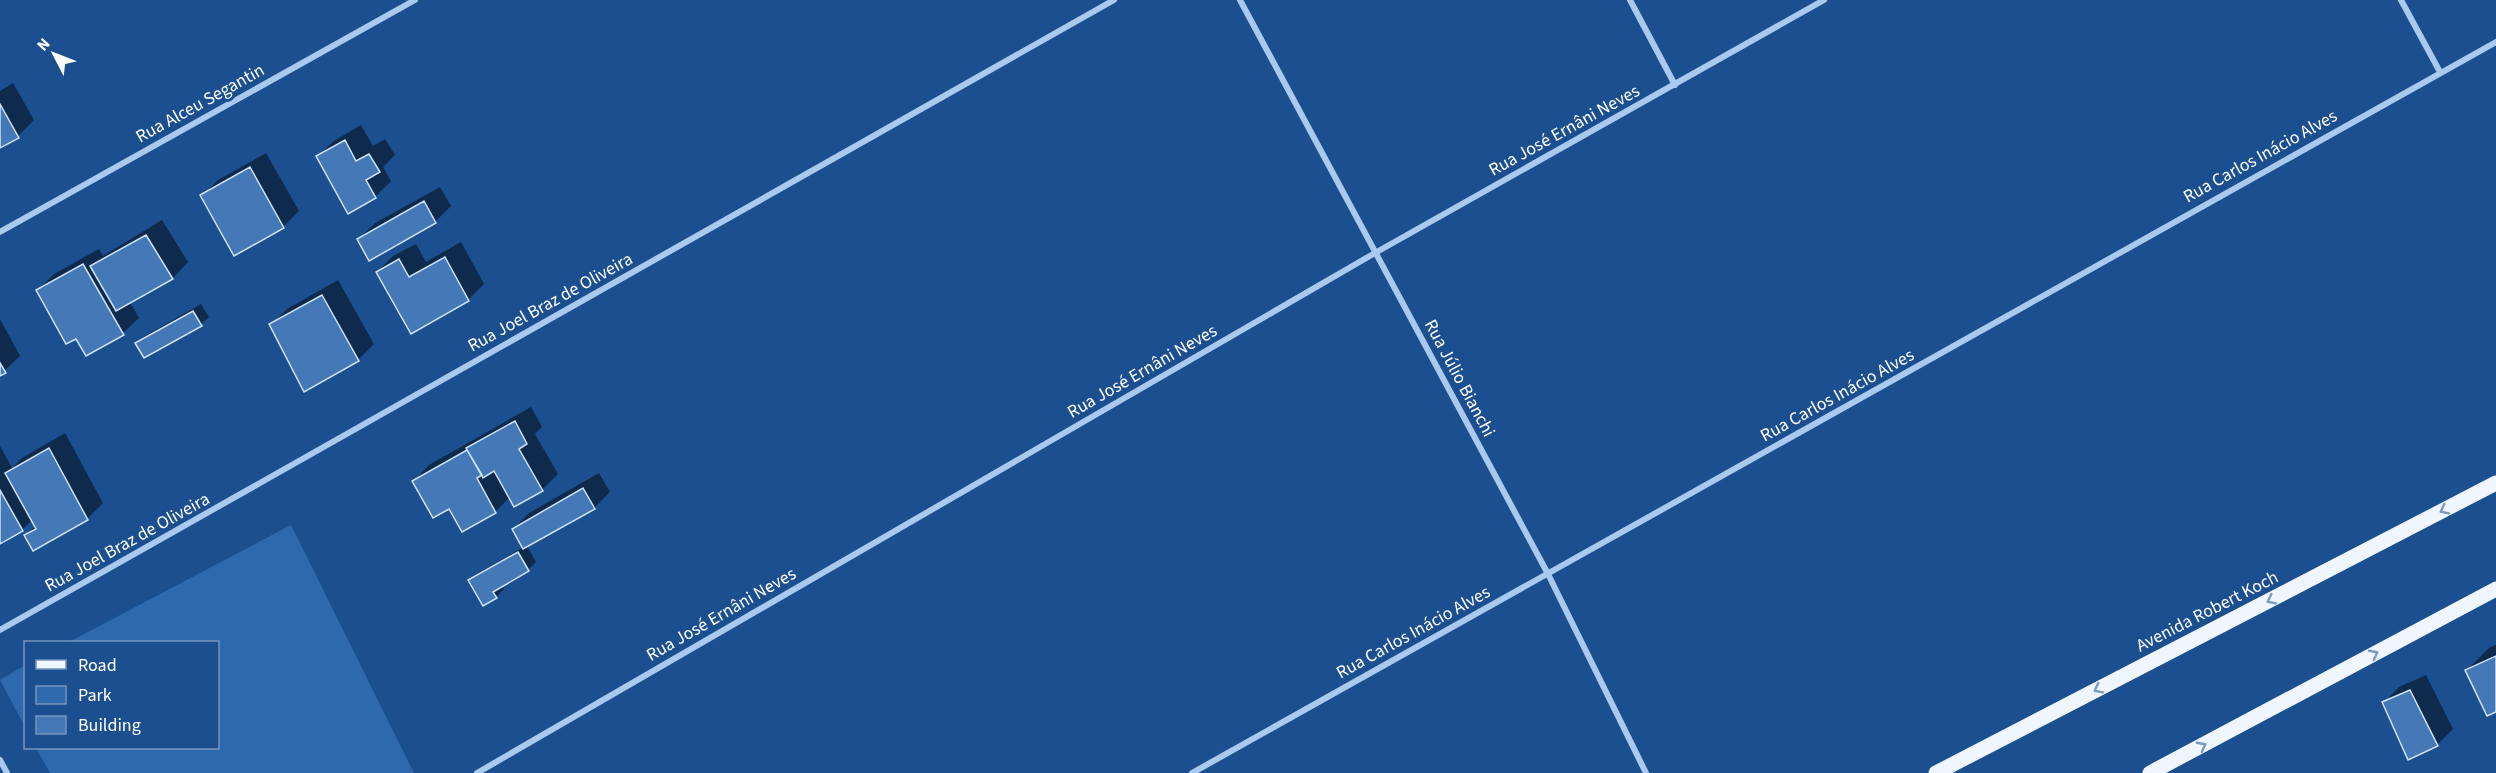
<svg xmlns="http://www.w3.org/2000/svg" width="2496" height="773" font-family="'Source Sans 3',sans-serif">
<style>
.green{fill:#2e69ad}
.shadow{fill:#0007}
.building{fill:#4478b7;stroke:#cfe3fa;stroke-width:1.5}
.lines{fill:none;stroke-linecap:round;stroke-linejoin:round}
.minor{stroke:#a9c9ee;stroke-width:6}
.primary{stroke:#f0f6ff;stroke-width:15}
.oneway{stroke:#7b9ac1}
.labels{text-anchor:middle;stroke-width:6;stroke-linejoin:round;paint-order:stroke}
.street-label{font-size:18px;fill:#fff;stroke:#1b4f8f}
</style>
<rect width="100%" height="100%" fill="#1b4f8f"/>
<!-- green -->
<path class="green" d="M291 525 414 773H50L36 748H218V642H69Z
M25 665V727L0 680Z"/>
<!-- shadow -->
<path class="shadow" d="M13 83 34 120 18 136 0 146V91Z
M361 125 373 146 385 139 395 155 383 167 391 181 375 197 349 212 318 156 334 141Z
M266 153 299 211 283 227 202 196 218 180Z
M440 187 451 206 435 222 359 239 375 223Z
M162 220 188 262 173 278 130 302 139 318 123 333 77 337 38 290 54 274 99 249 103 256Z
M461 242 484 284 468 300 377 272 393 256 416 244 426 262Z
M338 280 374 344 358 360 271 325 287 309Z
M201 304 209 317 201 324 137 343 145 336Z
M0 319 20 356 0 375Z
M531 407 542 427 535 434 558 474 542 490 510 497 495 512 450 507 414 481 429 465Z
M65 433 103 503 87 519 34 549 26 535 35 526 32 520 22 530 0 542V446L12 468 22 458Z
M599 473 610 492 594 508 527 546 536 562 528 570 502 585 504 589 496 597 470 580 478 573 524 547 513 529 529 513Z
M2496 645V710L2467 670 2489 648Z
M2426 675 2453 729 2437 745 2384 703 2399 687Z"/>
<!-- building -->
<path class="building" d="M0 104 19 138 0 148Z
M345 140 356 161 369 154 380 172 366 180 376 198 348 214 316 156Z
M250 167 284 228 234 256 200 195Z
M424 201 436 223 369 261 357 239Z
M146 235 173 279 116 311 90 266Z
M445 257 469 301 411 334 376 272 399 259 409 277Z
M83 264 124 335 86 356 76 339 66 344 36 290Z
M322 295 359 361 304 392 269 324Z
M193 311 202 326 144 358 135 343Z
M0 363 6 373 0 376Z
M515 421 527 444 519 449 543 491 514 507 494 471 483 478 466 448Z
M49 448 88 520 33 551 24 535 36 529 5 473Z
M467 450 482 475 477 478 496 513 462 532 449 509 433 518 412 481Z
M583 488 595 509 523 549 512 529Z
M0 490 23 531 0 544Z
M518 552 529 571 493 592 497 598 483 606 468 580Z
M2496 656V712L2487 716 2465 670Z
M2410 690 2438 746 2408 760 2382 702Z"/>
<g class="lines">
<!-- minor -->
<path class="minor" d="M1240 0 1548 574 1646 773
M1630 0 1675 85
M2401 0 2440 72
M0 232 415 0
M0 630 1114 0
M0 760 7 773
M477 773 1375 253 1824 0
M1192 773 2496 42"/>
<!-- primary -->
<path class="primary" d="M1936 773 2496 483
M2150 773 2496 589"/>
</g>
<!-- one-way arrows -->
<defs><path id="oneway-chevron" d="M-2-3.5L2.5 0L-2 3.5" fill="none" stroke-width="1.6" stroke-linecap="round" stroke-linejoin="round" transform="scale(1.5)"/></defs>
<g class="oneway">
<use href="#oneway-chevron" transform="translate(2444 510) rotate(153)"/>
<use href="#oneway-chevron" transform="translate(2271 600) rotate(153)"/>
<use href="#oneway-chevron" transform="translate(2374 654) rotate(-28)"/>
<use href="#oneway-chevron" transform="translate(2098 689) rotate(153)"/>
<use href="#oneway-chevron" transform="translate(2202 746) rotate(-28)"/>
</g>
<g class="labels">
<!-- street labels -->
<g class="street-label">
<text transform="translate(200 103) rotate(-29)" y="6">Rua Alceu Segantin</text>
<text transform="translate(1564 130) rotate(-29)" y="6">Rua José Ernâni Neves</text>
<text transform="translate(2260 156) rotate(-29)" y="6">Rua Carlos Inácio Alves</text>
<text transform="translate(550 302) rotate(-29)" y="6">Rua Joel Braz de Oliveira</text>
<text transform="translate(1142 371) rotate(-30)" y="6">Rua José Ernâni Neves</text>
<text transform="translate(1460 378) rotate(62)" y="6">Rua Júlio Bianchi</text>
<text transform="translate(1837 395) rotate(-29)" y="6">Rua Carlos Inácio Alves</text>
<text transform="translate(127 542) rotate(-29)" y="6">Rua Joel Braz de Oliveira</text>
<text transform="translate(2207 611) rotate(-27)" y="6">Avenida Robert Koch</text>
<text transform="translate(721 614) rotate(-30)" y="6">Rua José Ernâni Neves</text>
<text transform="translate(1413 632) rotate(-29)" y="6">Rua Carlos Inácio Alves</text>
</g>
</g>
<!-- legend -->
<rect x="24" y="641" width="195" height="108" fill="#1b4f8f" stroke="#7695bc" stroke-width="1.5"/>
<rect x="36" y="660" width="30" height="9" fill="#f0f6ff" stroke="#7695bc" stroke-width="1.5"/>
<text x="78" y="671" font-size="18" fill="#ffffff">Road</text>
<rect x="36" y="686" width="30" height="18" fill="#2e69ad" stroke="#7695bc" stroke-width="1.5"/>
<text x="78" y="701" font-size="18" fill="#ffffff">Park</text>
<rect x="36" y="716" width="30" height="18" fill="#4478b7" stroke="#7695bc" stroke-width="1.5"/>
<text x="78" y="731" font-size="18" fill="#ffffff">Building</text>
<!-- north arrow -->
<g transform="translate(54 54) rotate(312)" stroke="#1b4f8f" stroke-width="4.5" paint-order="stroke">
<path d="M0-4.5L10 22L0 15L-10 22Z" fill="#ffffff"/>
<text y="-9" font-size="16" font-weight="bold" text-anchor="middle" fill="#ffffff">N</text>
</g>
</svg>
